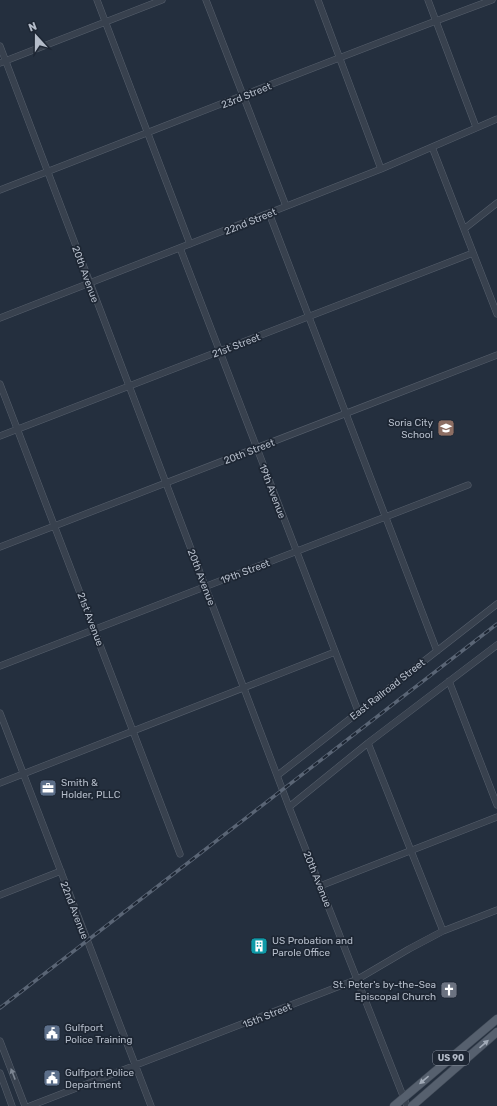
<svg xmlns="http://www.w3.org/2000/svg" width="497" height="1106" font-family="Rubik,sans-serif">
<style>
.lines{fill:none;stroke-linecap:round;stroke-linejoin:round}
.minor-casing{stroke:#565f6c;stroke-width:7}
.major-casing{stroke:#414a57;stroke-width:9}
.minor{stroke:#38414e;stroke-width:6}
.major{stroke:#56606e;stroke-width:8}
.rail-casing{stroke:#5a6575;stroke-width:3.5}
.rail{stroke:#1d2633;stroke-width:2;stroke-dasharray:6;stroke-linecap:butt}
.oneway{fill:#a1aab7}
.oneway2{fill:#7c8592}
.labels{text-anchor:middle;stroke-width:3.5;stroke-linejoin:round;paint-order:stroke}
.shield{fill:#1d2633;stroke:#878f9c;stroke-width:1}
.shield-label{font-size:9px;font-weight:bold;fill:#b4bcc9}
.street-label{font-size:10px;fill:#b4bcc9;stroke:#1d2633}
.poi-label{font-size:10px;fill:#b4bcc9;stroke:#1d2633;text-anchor:start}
</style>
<rect width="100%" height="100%" fill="#242f3e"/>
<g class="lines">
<!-- minor casing -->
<g class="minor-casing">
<path id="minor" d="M97 0 190 244
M206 0 286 206
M318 0 381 169
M428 0 476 127
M0 46 289 807 407 1106
M0 63 162 0
M432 147 497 314
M0 190C164 127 327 61 492 0
M269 213 437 651
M464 229 497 203
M180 248 358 711
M0 318 269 213 381 169 497 119
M0 384 180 854
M0 436 473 253
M0 547 497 355
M0 666 468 485
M449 681 497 805
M0 713 151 1106
M368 743 443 931
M278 775 497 604
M0 783 335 652
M289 807 368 743 497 645
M320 886 497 817
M0 895 61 871
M0 1041 25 1106
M0 1073 12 1106
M30 1106 358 979 409 949 443 931 497 910"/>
</g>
<!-- major casing -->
<g class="major-casing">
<path id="major" d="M394 1106 497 1019
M412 1106 497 1032"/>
</g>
<!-- minor -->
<use href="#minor" class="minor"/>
<!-- major -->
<use href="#major" class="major"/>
<!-- rail casing -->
<g class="rail-casing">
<path id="rail" d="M0 1008 497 624"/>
</g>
<!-- rail -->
<use href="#rail" class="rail"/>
</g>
<!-- one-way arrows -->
<defs><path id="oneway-solid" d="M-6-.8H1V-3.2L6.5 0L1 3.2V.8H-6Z"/></defs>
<g class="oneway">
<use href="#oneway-solid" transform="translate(484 1044) rotate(-41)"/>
<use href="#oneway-solid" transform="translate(424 1080) rotate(140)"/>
</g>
<use class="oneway2" href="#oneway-solid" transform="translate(13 1074) rotate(-111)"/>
<!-- icons -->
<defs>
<g id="school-square" transform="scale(0.9)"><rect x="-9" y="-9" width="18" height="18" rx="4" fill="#8d6e63" stroke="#1d2633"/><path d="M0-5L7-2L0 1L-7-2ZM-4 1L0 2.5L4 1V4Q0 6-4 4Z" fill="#fff"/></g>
<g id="office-square" transform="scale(0.9)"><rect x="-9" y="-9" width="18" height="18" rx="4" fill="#5c6f8a" stroke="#1d2633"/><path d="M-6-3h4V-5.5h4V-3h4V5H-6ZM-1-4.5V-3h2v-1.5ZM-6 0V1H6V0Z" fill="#fff"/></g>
<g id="building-square" transform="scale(0.9)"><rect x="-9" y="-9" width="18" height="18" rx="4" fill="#0f9aa8" stroke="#1d2633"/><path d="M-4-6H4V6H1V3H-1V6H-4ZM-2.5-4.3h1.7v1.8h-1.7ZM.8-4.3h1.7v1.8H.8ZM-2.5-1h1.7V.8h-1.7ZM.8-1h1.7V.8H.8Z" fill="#fff"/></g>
<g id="church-square" transform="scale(0.9)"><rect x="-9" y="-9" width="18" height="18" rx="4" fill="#6b7280" stroke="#1d2633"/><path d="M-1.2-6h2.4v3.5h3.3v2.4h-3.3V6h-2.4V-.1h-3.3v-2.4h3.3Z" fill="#fff"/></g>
<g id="civic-square" transform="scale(0.9)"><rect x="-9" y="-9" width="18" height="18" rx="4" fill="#5c6f8a" stroke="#1d2633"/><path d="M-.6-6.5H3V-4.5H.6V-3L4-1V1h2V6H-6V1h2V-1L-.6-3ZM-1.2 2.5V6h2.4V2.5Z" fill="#fff"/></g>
</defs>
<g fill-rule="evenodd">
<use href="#school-square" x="446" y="428"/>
<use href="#office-square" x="48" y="788"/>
<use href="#building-square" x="259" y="946"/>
<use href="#church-square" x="449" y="990"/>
<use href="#civic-square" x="52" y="1033"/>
<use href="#civic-square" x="52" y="1078"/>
</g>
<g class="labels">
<!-- shield labels -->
<rect class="shield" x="433" y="1051" width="36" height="14" rx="3"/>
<g class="shield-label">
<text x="451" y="1061">US 90</text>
</g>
<!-- street labels -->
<g class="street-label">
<text transform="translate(246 95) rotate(-22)" y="4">23rd Street</text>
<text transform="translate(250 221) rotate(-22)" y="4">22nd Street</text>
<text transform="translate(86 274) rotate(70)" y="4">20th Avenue</text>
<text transform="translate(236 345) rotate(-21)" y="4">21st Street</text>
<text transform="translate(249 451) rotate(-21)" y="4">20th Street</text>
<text transform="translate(273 491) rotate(69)" y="4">19th Avenue</text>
<text transform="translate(245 571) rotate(-21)" y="4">19th Street</text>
<text transform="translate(202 577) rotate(69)" y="4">20th Avenue</text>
<text transform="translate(91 619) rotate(69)" y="4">21st Avenue</text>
<text transform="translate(387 689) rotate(-38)" y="4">East Railroad Street</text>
<text transform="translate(318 879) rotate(68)" y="4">20th Avenue</text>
<text transform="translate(75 910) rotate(69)" y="4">22nd Avenue</text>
<text transform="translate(267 1015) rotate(-22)" y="4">15th Street</text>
</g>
<!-- poi labels -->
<g class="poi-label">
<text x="433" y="426" text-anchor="end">Soria City<tspan x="433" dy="12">School</tspan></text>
<text x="61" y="786">Smith &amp;<tspan x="61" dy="12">Holder, PLLC</tspan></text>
<text x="272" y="944">US Probation and<tspan x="272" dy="12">Parole Office</tspan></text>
<text x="436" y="988" text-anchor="end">St. Peter's by-the-Sea<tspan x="436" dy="12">Episcopal Church</tspan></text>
<text x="65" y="1031">Gulfport<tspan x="65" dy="12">Police Training</tspan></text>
<text x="65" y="1076">Gulfport Police<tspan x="65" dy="12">Department</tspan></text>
</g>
</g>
<!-- north arrow -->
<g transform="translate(36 36) rotate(339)" stroke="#1d2633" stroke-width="3" paint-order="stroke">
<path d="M0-3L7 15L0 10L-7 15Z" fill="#b4bcc9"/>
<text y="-6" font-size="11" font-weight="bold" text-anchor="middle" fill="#b4bcc9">N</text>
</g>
</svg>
